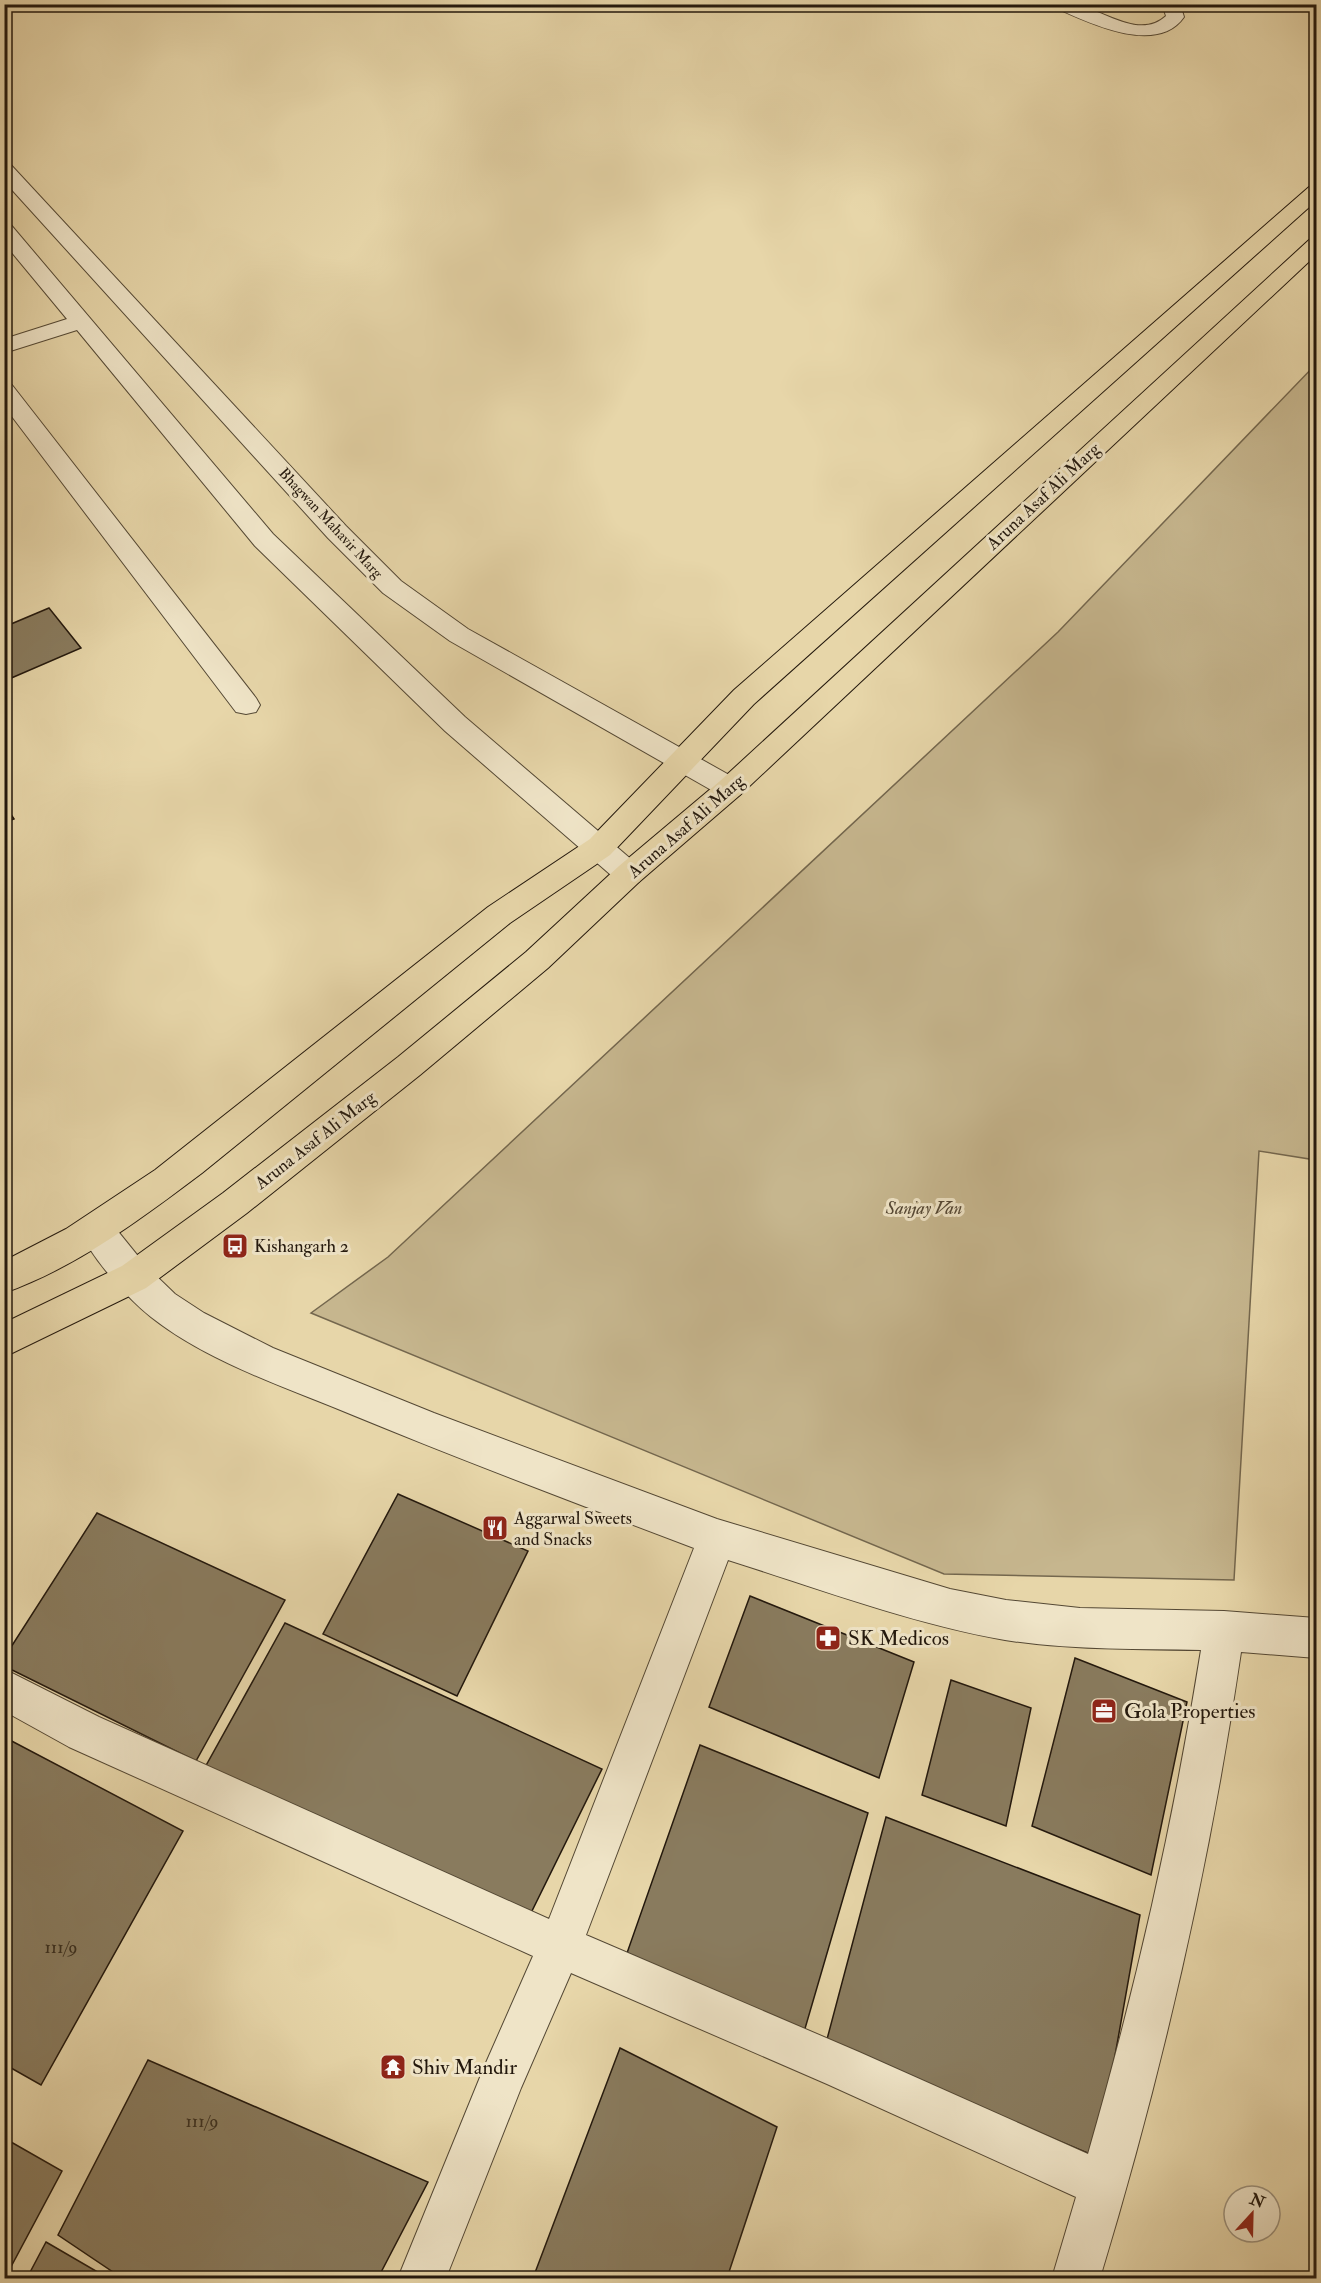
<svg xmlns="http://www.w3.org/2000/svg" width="1321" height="2283" font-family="'IM FELL Double Pica',serif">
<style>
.green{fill:#c6b68e;stroke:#74674e;stroke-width:1.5}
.building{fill:#897b5e;stroke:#23180d;stroke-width:1.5}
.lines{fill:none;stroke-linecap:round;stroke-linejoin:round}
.minor-casing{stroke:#544834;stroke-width:2}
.major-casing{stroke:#23180d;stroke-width:2}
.minor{fill:#efe4c7;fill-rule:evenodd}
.major{fill:#e7d6a9;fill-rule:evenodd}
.labels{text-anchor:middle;stroke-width:6;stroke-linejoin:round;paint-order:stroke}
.far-street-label{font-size:15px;fill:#23180d;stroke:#efe4c7}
.street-label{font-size:18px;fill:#23180d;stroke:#efe4c7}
.park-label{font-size:18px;font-style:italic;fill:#544734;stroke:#efe4c7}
.poi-label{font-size:18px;fill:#23180d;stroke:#efe4c7;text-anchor:start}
.near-number-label{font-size:18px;fill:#3c3121}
.near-poi-label{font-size:21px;fill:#23180d;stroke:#efe4c7;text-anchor:start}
</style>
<rect width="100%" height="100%" fill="#e7d6a9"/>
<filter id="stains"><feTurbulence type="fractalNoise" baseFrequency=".00333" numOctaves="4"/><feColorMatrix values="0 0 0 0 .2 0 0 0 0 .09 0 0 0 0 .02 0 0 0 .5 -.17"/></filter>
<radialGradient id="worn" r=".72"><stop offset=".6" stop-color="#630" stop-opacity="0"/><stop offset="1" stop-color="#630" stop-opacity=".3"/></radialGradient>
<!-- green -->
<path class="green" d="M1316 364V1160L1259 1151 1234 1580 944 1574 311 1313 388 1257 1058 632Z"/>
<!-- building -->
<path class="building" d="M49 608 81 648 9 679 4 673V615L11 624Z
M4 804 14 819 4 823Z
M398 1494 528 1551 457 1696 323 1634Z
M97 1513 285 1600 196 1761 4 1666V1658Z
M750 1596 914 1662 879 1778 709 1707Z
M285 1623 602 1769 527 1921 203 1771Z
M1075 1658 1187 1702 1151 1875 1032 1826Z
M951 1680 1031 1708 1006 1826 922 1795Z
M4 1737 183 1831 41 2085 4 2064Z
M700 1745 868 1813 804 2032 627 1953Z
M886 1817 1140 1915 1097 2157 826 2043Z
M620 2048 777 2127 727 2278H533Z
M148 2060 428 2182 378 2278H122L58 2235Z
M4 2138 62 2171 5 2278H4Z
M46 2242 108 2278H27Z"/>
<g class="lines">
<!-- minor casing -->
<g class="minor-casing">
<path id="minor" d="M1054 4C1061 4 1070 3 1077 5 1105 11 1140 40 1166 16L1162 4H1180L1184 17C1157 56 1089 23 1056 8Z
M4 163 11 165 346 526 401 581 468 629 740 781 744 788 740 795 730 798 720 795 450 641 383 593 328 538 4 181Z
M4 223 11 225 273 534 465 717 639 866 644 874 639 882 629 885 619 882 445 731 255 546 77 330 4 353V339L67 319 4 243Z
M4 383 12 385 256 698 260 705 256 712 246 714 236 712 4 406Z
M96 1215 108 1219 146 1266 175 1294 204 1313 273 1348 434 1413 717 1519 950 1589 1006 1600 1080 1608 1224 1611 1316 1618V1658L1241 1652C1210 1864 1162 2074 1100 2278H1052L1076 2197 827 2084 571 1973 521 2088 446 2278H398L485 2065 533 1956 69 1747 4 1711V1669L99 1717 549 1919 694 1548C575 1503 456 1458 338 1409 276 1384 204 1359 151 1317 126 1297 93 1259 79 1230L84 1219ZM728 1560C817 1588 913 1624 1005 1640 1069 1650 1136 1649 1201 1650 1174 1820 1136 1988 1088 2154L859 2052 586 1935Z"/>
</g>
<!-- major casing -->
<g class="major-casing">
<path id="major" d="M1316 185V201L754 704 610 855 510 923 202 1173C141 1219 77 1267 4 1293V1261L66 1229 155 1170 488 907 590 839 734 690 1309 187Z
M1316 238V255L740 795 639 882 548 968 420 1075 247 1213 146 1288 4 1357V1323L122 1266 223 1193 398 1057 526 952 619 866 720 781 1309 240Z"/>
</g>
<!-- minor -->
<use href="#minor" class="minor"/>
<!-- major -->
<use href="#major" class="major"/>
</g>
<!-- icons -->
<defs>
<g id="bus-square" transform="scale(1.35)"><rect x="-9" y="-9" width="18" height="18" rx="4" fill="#8f2418" stroke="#efe4c7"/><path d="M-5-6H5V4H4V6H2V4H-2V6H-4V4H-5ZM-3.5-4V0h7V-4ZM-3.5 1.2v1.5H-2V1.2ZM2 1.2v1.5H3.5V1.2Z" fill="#fff"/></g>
<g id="restaurant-square" transform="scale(1.35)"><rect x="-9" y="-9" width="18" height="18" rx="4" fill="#8f2418" stroke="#efe4c7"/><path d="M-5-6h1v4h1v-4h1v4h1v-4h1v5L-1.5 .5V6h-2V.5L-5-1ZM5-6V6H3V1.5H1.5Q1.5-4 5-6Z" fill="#fff"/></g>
<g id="pharmacy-square" transform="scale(1.35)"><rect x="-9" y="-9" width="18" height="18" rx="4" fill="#8f2418" stroke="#efe4c7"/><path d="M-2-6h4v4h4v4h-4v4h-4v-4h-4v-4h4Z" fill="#fff"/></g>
<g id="office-square" transform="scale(1.35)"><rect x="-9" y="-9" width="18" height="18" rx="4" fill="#8f2418" stroke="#efe4c7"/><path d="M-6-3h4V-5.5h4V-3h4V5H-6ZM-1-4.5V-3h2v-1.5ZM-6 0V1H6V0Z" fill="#fff"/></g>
<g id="temple-square" transform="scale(1.35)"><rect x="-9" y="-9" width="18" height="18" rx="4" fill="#8f2418" stroke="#efe4c7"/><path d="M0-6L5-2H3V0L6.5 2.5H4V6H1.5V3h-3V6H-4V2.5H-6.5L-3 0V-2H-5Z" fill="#fff"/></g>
</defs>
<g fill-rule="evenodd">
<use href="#bus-square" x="235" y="1246"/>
<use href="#restaurant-square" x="495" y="1528"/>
<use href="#pharmacy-square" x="828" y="1638"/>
<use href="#office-square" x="1104" y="1711"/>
<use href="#temple-square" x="393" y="2067"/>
</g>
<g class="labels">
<!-- far-street labels -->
<g class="far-street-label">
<text transform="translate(331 523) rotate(47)" y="5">Bhagwan Mahavir Marg</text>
</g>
<!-- street labels -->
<g class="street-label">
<text transform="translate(1043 496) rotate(-43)" y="6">Aruna Asaf Ali Marg</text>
<text transform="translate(686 826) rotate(-41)" y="6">Aruna Asaf Ali Marg</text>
<text transform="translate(315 1140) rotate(-38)" y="6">Aruna Asaf Ali Marg</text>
</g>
<!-- park labels -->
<g class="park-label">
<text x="924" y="1214">Sanjay Van</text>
</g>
<!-- poi labels -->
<g class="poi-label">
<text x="254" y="1252">Kishangarh 2</text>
<text x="514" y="1524">Aggarwal Sweets<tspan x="514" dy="21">and Snacks</tspan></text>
</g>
<!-- near-number labels -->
<g class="near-number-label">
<text x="61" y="1953">111/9</text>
<text x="202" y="2127">111/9</text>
</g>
<!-- near-poi labels -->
<g class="near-poi-label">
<text x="848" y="1645">SK Medicos</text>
<text x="1124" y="1718">Gola Properties</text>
<text x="412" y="2074">Shiv Mandir</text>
</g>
</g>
<!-- margin -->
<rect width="1321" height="2283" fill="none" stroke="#e7d6a9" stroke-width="24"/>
<rect x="6" y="6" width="1309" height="2271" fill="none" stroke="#23180d" stroke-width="3"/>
<rect x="12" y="12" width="1297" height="2259" fill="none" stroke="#23180d" stroke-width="1.5"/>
<!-- north arrow -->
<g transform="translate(1252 2214) rotate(22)"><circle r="28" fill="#efe4c7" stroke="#9d927d" stroke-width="1.5"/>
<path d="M0-4.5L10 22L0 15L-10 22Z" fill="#8f2418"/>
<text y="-9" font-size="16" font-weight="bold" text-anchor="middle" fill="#23180d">N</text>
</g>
<rect width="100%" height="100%" filter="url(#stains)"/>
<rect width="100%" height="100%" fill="url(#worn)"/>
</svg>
